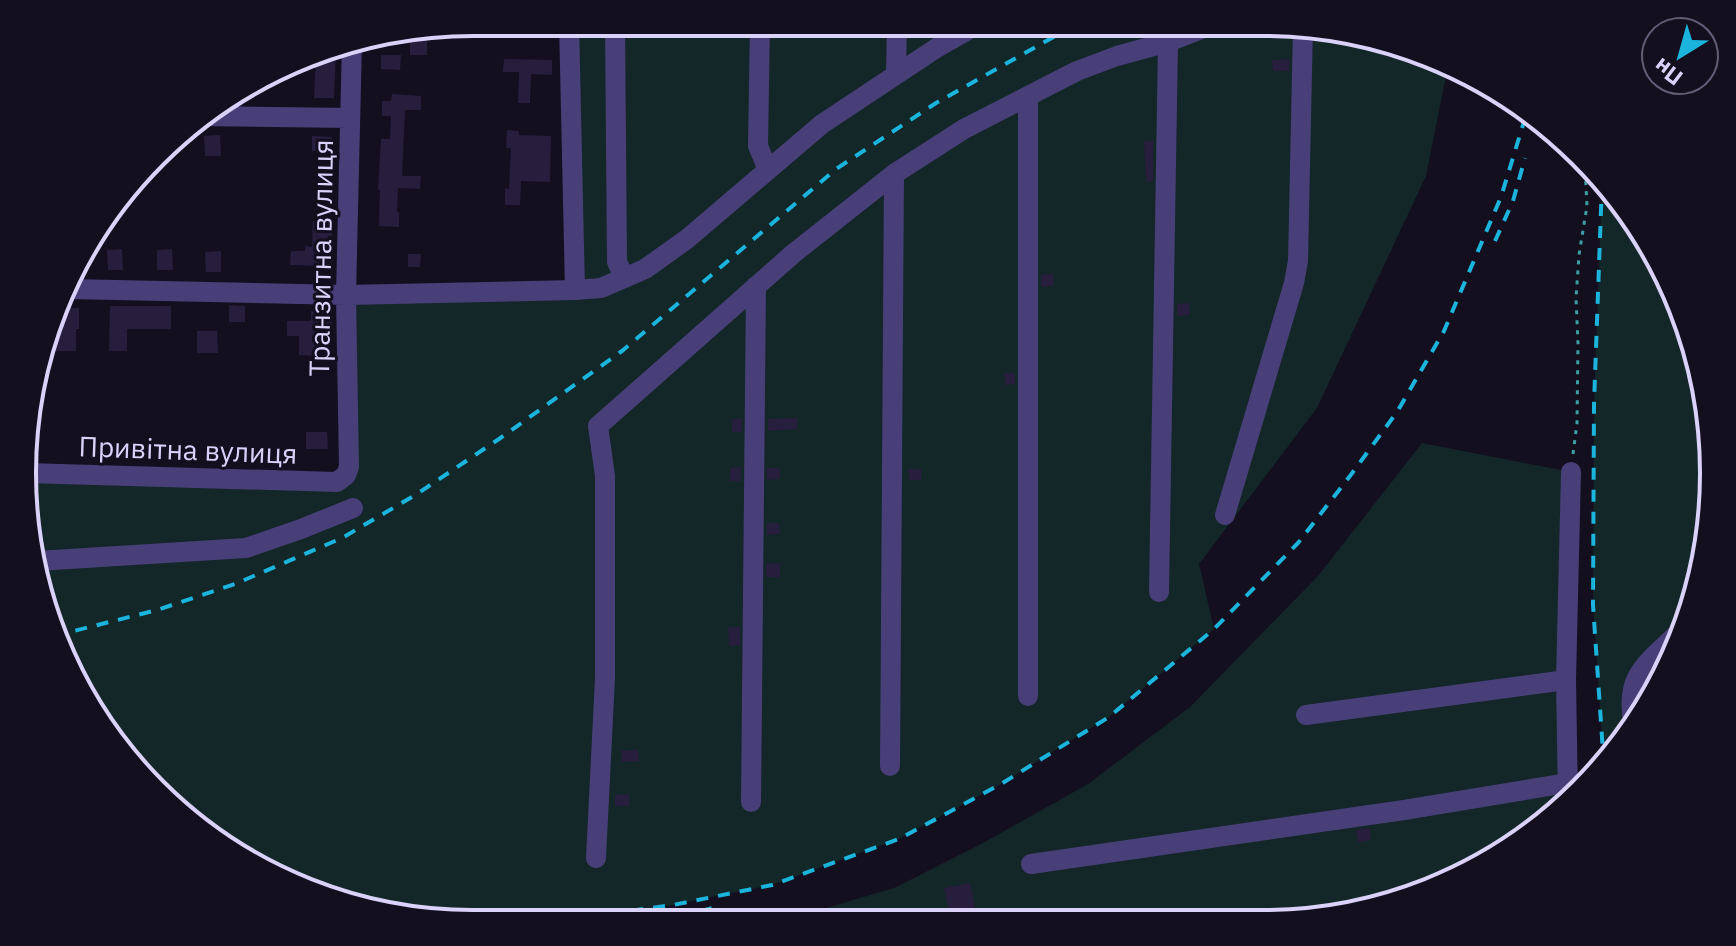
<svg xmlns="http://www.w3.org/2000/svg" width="1736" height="946" font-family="'IBM Plex Sans',sans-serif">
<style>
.green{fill:#132628}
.building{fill:#271d3d}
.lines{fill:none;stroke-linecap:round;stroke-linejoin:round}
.path{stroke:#3c9fa4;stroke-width:3;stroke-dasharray:4 6;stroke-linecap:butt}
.minor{stroke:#483f78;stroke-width:20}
.rail{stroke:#1ab4dd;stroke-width:4;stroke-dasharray:12 10;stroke-linecap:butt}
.labels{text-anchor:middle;stroke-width:6;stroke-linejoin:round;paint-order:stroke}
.street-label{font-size:28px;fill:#dbd2fa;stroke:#130f1f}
.rim{fill:none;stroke:#dbd2fa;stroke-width:4}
</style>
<rect width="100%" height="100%" fill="#130f1f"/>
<!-- green -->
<path class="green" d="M569 22 1072 23 1059 34 1105 23H1292L1380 37 1448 66 1426 176 1317 408 1199 564 1214 629 1109 717 1001 784 899 839 772 885 673 905 571 919 500 923H444L356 909 248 864 134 771 57 646 23 503 26 473 346 475V295L575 290Z
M1602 182 1621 198 1699 356 1710 531 1654 698 1604 767 1593 605 1594 404Z
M1422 443 1571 472 1568 800 1513 848 1408 900 1321 920 778 922 894 888 983 843 1088 784 1190 707 1318 576Z"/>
<!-- building -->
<path class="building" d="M505 22H551V36L505 33Z
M727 25H743L744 37 727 38Z
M410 37 427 38V55H410Z
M324 48H336L334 98H314L316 52Z
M381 55H401L400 70 381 69Z
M504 59 552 60V75L531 74 530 103H518L519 72H503Z
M1289 59V71H1273L1272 60Z
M392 94 421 96V110H405L402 176H421L420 189 398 188 397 212H399V227L379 226 380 190H378L381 139H390L391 116H382V101H391Z
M507 130 519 131V135L551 136 550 182 521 181 520 205H505V188L509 189 511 148H506Z
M220 135 221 156H205L204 136Z
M312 136 332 137 331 151H312Z
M1153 140V181L1146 182 1144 141Z
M313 221 332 222V236H328V266L290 265 291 251H305V246L312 247Z
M122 249 123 270H108L107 250Z
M172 249 173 270H157V250Z
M221 251V272H206L205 252Z
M408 254H421L420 267H408Z
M1053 274V286L1041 287V275Z
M1189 303 1190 315 1177 316V304Z
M229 305 245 306V322H229Z
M110 306H171V329H127V351H109Z
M59 308H79V329H76V351H56V337H59Z
M311 311H332V333H316V356L299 355V336H287V321H311Z
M197 331H217L218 353H197Z
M1004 373H1015V384L1005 385Z
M797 418V429L768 431V419Z
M732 419H742V432H732Z
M306 432H327L328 449H306Z
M741 467V481H730V468Z
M767 468H780V479L767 480Z
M908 469H921V480H909Z
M767 523H779L780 534 767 535Z
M780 563V577H766V564Z
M728 627H740V645L729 646Z
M638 750 639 761 622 762 621 751Z
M629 794V806H615V795Z
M1370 828 1371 840 1358 842 1356 830Z
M970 883 977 916 951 921 944 888Z"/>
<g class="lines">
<!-- path -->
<path class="path" d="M1573 454 1577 423 1578 343 1576 298 1579 255 1587 206 1585 167"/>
<!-- minor -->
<path class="minor" d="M615 22 617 262 625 278
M760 22 758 146 768 170
M896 74 897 22
M198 116 350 118
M68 289 346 295 575 290 569 22
M575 290 601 288 645 269 687 239 822 124 938 47 980 23
M26 473 337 482 346 475 349 467 346 295 352 42
M1225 515 1294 283 1298 261 1303 25
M37 561 246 548 301 529 353 508
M1159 592 1168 42
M1028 696V97
M1306 715 1566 680
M1634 726C1624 679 1643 666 1675 636
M890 766 894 174
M1568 800 1566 680 1571 472
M751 802 756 286
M596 858 605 678V476L598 426 794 253 894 174 964 129 1077 71 1117 56 1168 42 1217 23
M1031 864 1404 810 1567 783"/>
<!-- rail -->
<path class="rail" d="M1602 182 1594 404 1593 605 1604 767
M1495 241 1513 201 1525 158
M54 636 157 610 235 584 342 538 417 494 499 439 622 351 836 169 936 103 1057 35 1090 23
M635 922 680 916 717 907
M500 923 571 919 673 905 772 885 899 839 1001 784 1109 717 1214 629 1298 543 1350 476 1397 412 1444 331 1501 197 1526 115"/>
</g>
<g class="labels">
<!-- street labels -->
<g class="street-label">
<text transform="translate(321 258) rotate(-89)" y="10">Транзитна вулиця</text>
<text transform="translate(188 450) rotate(2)" y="10">Привітна вулиця</text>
</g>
</g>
<!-- crop -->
<path d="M0 0H1736V946H0ZM473 36H1263A437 437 0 0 1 1700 473V473A437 437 0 0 1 1263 910H473A437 437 0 0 1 36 473V473A437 437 0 0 1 473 36Z" fill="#130f1f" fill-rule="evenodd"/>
<path class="rim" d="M473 36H1263A437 437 0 0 1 1700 473V473A437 437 0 0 1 1263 910H473A437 437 0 0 1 36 473V473A437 437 0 0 1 473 36Z"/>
<!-- north arrow -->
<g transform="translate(1680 56) rotate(217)"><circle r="38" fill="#130f1f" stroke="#635d77" stroke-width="2"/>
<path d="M0-6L14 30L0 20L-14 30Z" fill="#1ab4dd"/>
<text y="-12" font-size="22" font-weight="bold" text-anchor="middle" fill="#dbd2fa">Пн</text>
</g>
</svg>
